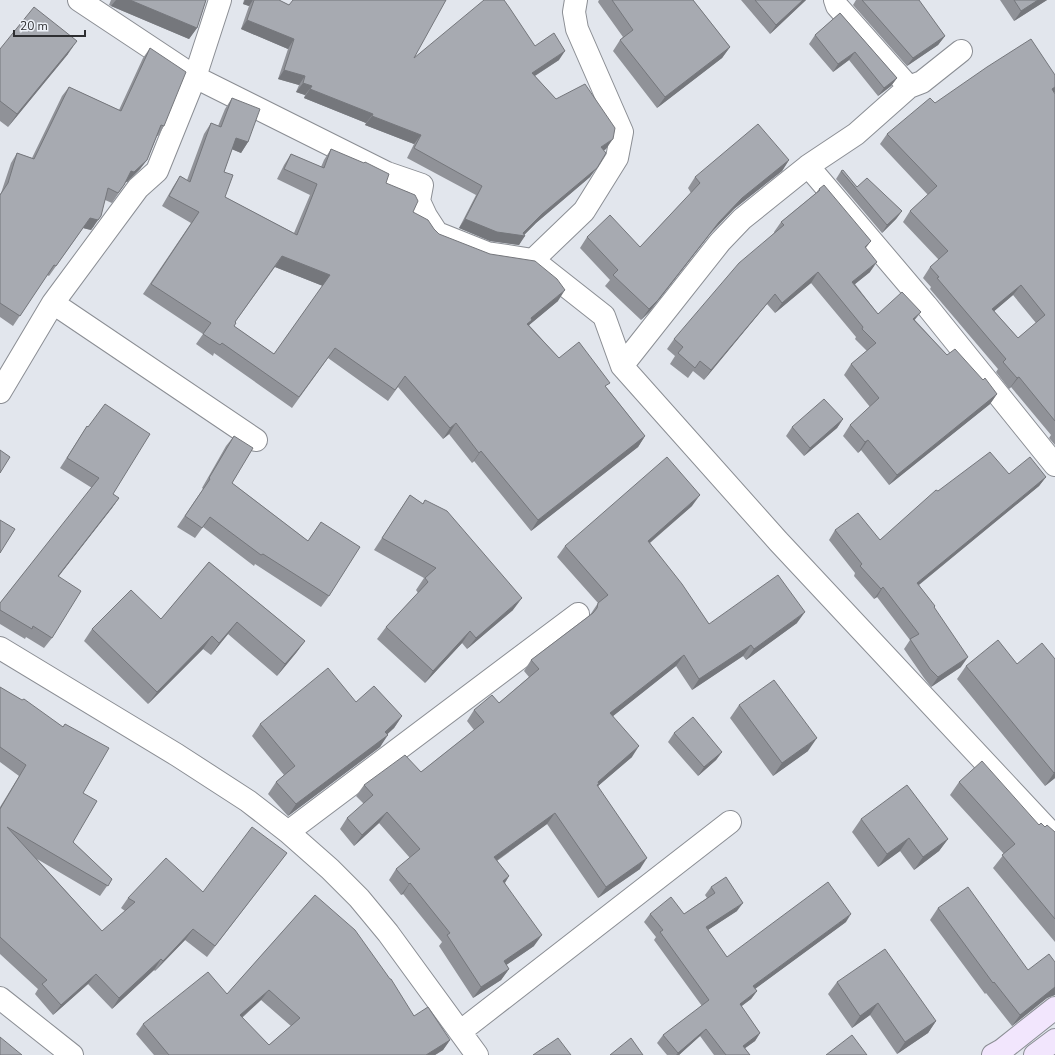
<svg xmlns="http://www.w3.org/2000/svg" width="1055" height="1055" font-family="'Nunito Sans',sans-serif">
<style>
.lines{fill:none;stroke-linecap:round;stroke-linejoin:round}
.minor-casing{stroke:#8b8e94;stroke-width:24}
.secondary-casing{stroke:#8b8e94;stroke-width:24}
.minor{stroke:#fff;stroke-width:22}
.secondary{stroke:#f2e6fd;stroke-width:22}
.wall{fill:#909298;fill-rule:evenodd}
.shaded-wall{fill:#75777c}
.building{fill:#a7aab1;stroke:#75777c;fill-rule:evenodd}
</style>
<rect width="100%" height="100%" fill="#e2e6ed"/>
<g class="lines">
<!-- minor casing -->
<g class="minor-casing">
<path id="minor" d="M79 0 195 77 387 173 422 185 419 201 426 216 437 233 487 253 533 260 604 316 622 366 778 541 1055 837
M835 0 837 6 909 87 922 82 961 51
M808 166 926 305 1055 465
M533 260 584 211 617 158 622 132 577 29 574 12 576 0
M53 303 256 440
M622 366 720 242 742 219 808 166 856 134 909 87
M0 392 53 303 138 188 157 171 195 77 220 0
M0 648 177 755 248 801 288 832 330 869 359 898 388 933 477 1055
M288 832 578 614
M0 998 72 1055
M461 1031 730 822"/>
</g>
<!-- secondary casing -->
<g class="secondary-casing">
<path id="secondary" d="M993 1055 1002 1050 1055 1008
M1035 1055 1055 1040"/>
</g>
<!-- minor -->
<use href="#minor" class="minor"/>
<!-- secondary -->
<use href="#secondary" class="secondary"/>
</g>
<!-- wall -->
<path class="wall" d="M111 0H206L197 28 189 39 111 6 109 5Z
M244 0H279L289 5 414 58 535 46 559 60 535 76 556 99 606 149 604 150 590 177 536 223 524 235 519 245 490 241 459 228 476 195 407 158 414 144 365 125 366 123 304 98 305 95 296 92 299 85 278 79 288 49 241 29 249 6 243 4Z
M599 0H693L730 47 722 58 657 108 613 51 620 40 623 37 598 2Z
M741 0H806L770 34Z
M856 0H918L945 36 938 45 907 66 853 5Z
M1000 0H1047L1014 21Z
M840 13 897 78 891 86 878 96 849 60 833 72 809 44 815 35Z
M150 48 164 126 158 136H157L147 160 140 169 127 182H126L112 203 105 200 94 226 91 230 83 228 49 276 47 275 13 326 0 317V194L1 193 11 163 17 153 32 158 62 96 69 87 119 110 143 58Z
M0 49 68 54 8 127 0 121Z
M1055 75V92L1054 93 1055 94V445L1049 438 1051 435 1011 387 1009 389 996 372 998 369 930 289 931 287 923 278 930 267 939 260 903 222 910 211 928 195 880 144 887 134 935 103ZM1013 295 1036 323 1018 338 994 311Z
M232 98 248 142 241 153 232 149 224 172 225 197 294 233 310 195 277 179 284 165 291 154 321 167 324 160 331 149 386 183 413 212 439 234 558 301 529 325 559 358 607 388 645 436 638 447 531 531 474 461 472 463 449 434 443 439 398 387 388 401 328 358 292 408 214 353 213 356 196 344 203 334 143 294 191 223 162 206 173 187 180 176 187 180 204 134 211 123 218 126 225 109ZM275 267 323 286 274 354 234 326 235 322Z
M789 160 782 171 734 209 711 233 650 311 641 320 605 286 610 280 580 248 587 237 640 247 691 193 688 188 695 177Z
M841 171 857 187 902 211 896 219 882 233 836 179Z
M819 189 871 241 866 248 870 272 855 284 878 314 915 320 947 355 983 380 997 394 990 404 889 485 861 450 858 453 843 436 850 425 870 407 844 375 851 364 867 351 855 339 856 337 811 283 775 313 767 304 704 380 693 371 688 378 670 364 675 356 667 349 674 339 774 233V232L781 222 816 193Z
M843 419 837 428 804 456 786 436 792 427Z
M87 426 113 494 119 498 112 508 58 577 52 638 44 648 26 637 25 639 0 624V603L92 488 60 468Z
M234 436 232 483 308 541 321 522 329 596 321 607 255 564 254 566 203 527 195 538 177 527 203 489 202 488 226 446Z
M1009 474 1046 477 1039 486 919 585 934 607 961 667 931 687 924 678 904 649 910 640 877 597 874 599 854 576 855 573 829 540 835 530 880 540 938 491Z
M410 495 423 504 425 500 513 610 467 649 462 643 425 683 377 639 386 627 418 593 416 590 424 578 374 550Z
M692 506 650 543 709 624 797 623 746 660 743 656 692 690 676 666 613 716 632 757 598 786 640 869 598 898 547 824 497 861 509 876 505 883 534 946 506 965 509 969 501 980 473 998 439 946 442 942 403 894 401 895 389 880 396 869 410 858 379 823 354 846 340 829 347 818 364 804 356 796 364 785 421 772 474 730 467 721 474 710 499 703 529 677 524 671 531 660 590 615 598 603 557 557 565 546Z
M209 562 305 641 296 653 277 676 228 634 211 655 203 649 148 704 84 641 92 629 161 619Z
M1055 659V778L1045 786 957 679 966 666 1017 664Z
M0 687 63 727 65 724 83 793 73 842 112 879 100 896 37 859 102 931 125 911 121 908 128 898 203 892 287 853 279 863 207 957 185 940 155 971 154 970 112 1009 88 984 53 1015 35 994 38 989 0 954V807L19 776 0 762Z
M356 702 402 716 394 728 387 734 380 747 288 816 268 794 276 782 284 775 252 736 260 724Z
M739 705 808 751 773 776 730 718Z
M674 733 722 752 716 760 698 776 668 742Z
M959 782 1039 825 1055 832V942L993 868 1004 854 950 795Z
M861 819 948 839 939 851 914 870 900 851 878 867 852 832Z
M711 887 737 911 708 930 727 957 846 922 755 989 757 991 751 999 741 1006 760 1033 755 1041 745 1048 750 1055H714L700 1036 679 1055H667L657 1043 663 1035 702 1006 654 940 656 937 644 922 650 914H684L707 898 705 895Z
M315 895 414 1016 450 1040 443 1050 435 1055H154L136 1034 143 1024 227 994ZM261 1000 291 1026 269 1045 242 1018Z
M938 908 1028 970 1055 962V995L1047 998 1012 1026 986 993 985 994 930 920Z
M837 982 936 1021 928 1033 897 1054 870 1015 852 1028 828 994Z"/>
<!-- shaded-wall -->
<path class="shaded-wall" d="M116 0H130L197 28 189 39 111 6Z
M245 0H253L249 6 243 4Z
M803 0H806L770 34 776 25Z
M1038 0H1047L1014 21 1021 11Z
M247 20 294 39 288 49 241 29Z
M945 36 938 45 907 66 913 58Z
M77 41 68 54 8 127 17 114Z
M730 47 722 58 657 108 665 97Z
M565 51 559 60 525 82 532 73Z
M855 52 849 60 833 72 838 64Z
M284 70 305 76 299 85 278 79Z
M897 78 891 86 878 96 884 88Z
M303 83 312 86 305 95 296 92Z
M1055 87V92L1054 94 1052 89Z
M310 89 373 114 366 123 304 98Z
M372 116 421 135 414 144 365 125Z
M236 138 248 142 241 153 229 148Z
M613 139 606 149 595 156 601 147Z
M147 160 140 169 127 182 124 181 131 171Z
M789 160 782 171 734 209 711 233 650 311 641 320 649 309 719 222 742 198Z
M597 168 590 177 536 223 523 236H525L519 245 490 241 459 228 465 219 523 233 542 214Z
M902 211 896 219 882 233 887 225Z
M101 216 91 230 83 228 90 218Z
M282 256 330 275 323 286 275 267Z
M877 262 870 272 845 292 852 282Z
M818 272 811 283 775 313 782 303Z
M1021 285 1013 295 985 319 992 309Z
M565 290 558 301 528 326 520 334 531 318Z
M775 294 767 304 704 380 711 370Z
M921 312 913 322V319Z
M1019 377 1011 387 1009 389 1017 378Z
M997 394 990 404 889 485 897 475Z
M843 419 837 428 804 456 810 448Z
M456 423 449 434 443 439 450 428Z
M645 436 638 447 531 531 538 520Z
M868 440 861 450 858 453 865 442Z
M481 451 474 461 472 463 479 453Z
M1046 477 1039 486 910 592 917 583Z
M700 495 692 506 640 551 648 541Z
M119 498 112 508 51 586 58 576Z
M883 587 877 597 874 599 881 589Z
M522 598 513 610 467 649 476 638Z
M805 612 797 623 746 660 754 649Z
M237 622 228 634 211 655 219 643Z
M470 631 462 643 425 683 433 671Z
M212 636 203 649 148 704 157 692Z
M305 641 296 653 277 676 285 664Z
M751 645 743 656 692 690 699 679Z
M684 655 676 666 603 724 610 713Z
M968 657 961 667 931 687 938 677Z
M402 716 394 728 377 744 385 732Z
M388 735 380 747 288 816 296 804Z
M817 738 808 751 773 776 782 763Z
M639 746 632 757 598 786 592 795 598 782Z
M722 752 716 760 698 776 704 767Z
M1055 772V778L1045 786 1054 773Z
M387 812 379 823 354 846 362 835Z
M555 813 547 824 486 868 494 857Z
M909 838 900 851 878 867 887 854Z
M948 839 939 851 914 870 923 857Z
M647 858 640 869 598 898 606 887Z
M509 876 502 887 503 881Z
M410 883 403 894 401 895 409 884Z
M743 903 737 911 700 935 706 927Z
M851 914 846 922 748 994 753 986Z
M193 929 185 940 155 971 163 961Z
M542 935 534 946 496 972 504 961Z
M161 959 154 970 112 1009 119 998Z
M509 969 501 980 473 998 481 987Z
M96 974 88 984 53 1015 61 1005Z
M1055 987V995L1047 998 1012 1026 1020 1015Z
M269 990 261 1000 232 1026 240 1015Z
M757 991 751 999 734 1012 740 1004Z
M878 1003 870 1015 852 1028 860 1016Z
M936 1021 928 1033 897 1054 905 1042Z
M706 1029 700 1036 679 1055H676L678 1053Z
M760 1033 755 1041 737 1054 743 1046Z
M450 1040 443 1050 435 1055H426Z"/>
<!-- building -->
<path class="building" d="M130 0H206L197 28Z
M254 0H279L289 5 293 0H446L414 58 484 0H504L509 7 535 46 554 33 565 51 532 73 556 99 585 84 615 128 613 139 601 147 606 153 597 168 542 214 523 233 525 236 497 232 465 219 482 186 414 148 421 135 372 116 373 114 310 89 312 86 303 83 305 76 284 70 294 39 247 20Z
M612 0H693L730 47 665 97 620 40 633 30Z
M755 0H803L776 25Z
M862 0H919L945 36 913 58Z
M1014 0H1038L1021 11Z
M34 7 77 41 17 114 0 101V49Z
M840 13 897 78 884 88 855 52 838 64 815 35Z
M1031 39 1055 75V87L1052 89 1055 94V421L1019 377 1017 378 1003 362 1006 359 937 278 939 277 930 267 948 251 910 211 937 186 887 134 930 98 935 103 987 67ZM1021 285 1045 315 1018 338 992 309Z
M150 48 186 72 164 126 161 125 147 160 134 172 131 171 124 185 118 193 108 188 101 216 98 220 90 218 56 266 54 265 20 316 0 303V195L8 183 17 153 34 159 69 87 121 111Z
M232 98 260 109 248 142 236 138 224 172 233 175 225 197 297 235 317 184 284 169 291 154 324 168 331 149 364 163 365 162 389 174 386 183 415 195 418 201 413 212 428 220 434 229 439 234 490 254 535 261 557 279 565 290 531 318 532 320 527 324 559 358 579 342 610 383 605 386 645 436 538 520 481 451 479 453 456 423 450 428 405 376 395 390 335 348 299 397 222 343 220 345 203 334 211 323 151 284 199 212 169 196 180 176 190 182 211 123 221 127ZM282 256 330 275 274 354 234 326 236 323 235 322Z
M758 124 789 160 742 198 719 222 658 300 649 309 613 275 618 270 587 237 610 215 640 247 700 183 695 177Z
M843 170 857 187 867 178 902 211 887 225 841 171Z
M824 185 871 241 865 247 877 262 852 282 878 314 902 292 921 312 913 319 947 355 955 349 983 380 985 378 997 394 897 475 868 440 865 442 850 425 879 398 851 364 876 343 862 329 863 327 818 272 782 303 775 294 711 370 700 361 695 368 678 353 683 347 674 339 739 263 784 225 781 222 820 190 819 189Z
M824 399 843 419 810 448 792 427Z
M105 404 150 434 113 494 119 498 58 576 81 591 52 638 33 626 32 629 0 610V603L99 478 67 458 87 426 88 427Z
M234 436 253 448 232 483 308 541 321 522 360 547 329 596 263 554 261 555 210 517 202 528 185 516 210 479 209 478Z
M0 450 10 457 0 473Z
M990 452 1009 474 1030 457 1046 477 917 583 935 606 934 607 968 657 938 677 930 669 910 639 919 634 883 587 881 589 860 566 862 564 835 530 858 513 880 540 936 490 938 491Z
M667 457 700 495 648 541 682 584 709 624 778 575 805 612 754 649 751 645 699 679 684 655 610 713 639 746 598 782 599 784 597 785 647 858 606 887 555 813 494 857 509 876 503 881 542 935 504 961 509 969 481 987 447 935 450 933 410 883 409 884 396 869 420 849 387 812 362 835 347 818 373 795 364 785 405 755 421 772 484 722 474 710 492 695 499 703 539 669 531 660 593 613 597 608 598 603 608 595 565 546Z
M410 495 423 504 425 500 447 511 522 598 476 638 470 631 433 671 386 627 428 582 425 578 436 568 382 538Z
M0 520 15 529 0 553Z
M209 562 305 641 285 664 237 622 219 643 212 636 157 692 92 629 131 590 161 619Z
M998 640 1017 664 1042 643 1055 659V772L1054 773 966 666Z
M328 668 356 702 374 686 402 716 385 732 388 735 296 804 276 782 295 766 260 724Z
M774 680 817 738 782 763 739 705Z
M0 687 22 700 24 699 63 727 65 724 109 748 83 793 97 801 73 842 112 879 108 886 7 827 102 931 135 902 128 898 166 858 203 892 252 827 287 853 215 946 193 929 163 961 161 959 119 998 96 974 61 1005 42 984 47 980 0 937V809L26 765 0 747Z
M693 717 722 752 704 767 674 733Z
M982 761 1039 825 1041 823 1045 827 1047 825 1055 832V919L1002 855 1015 844 959 782Z
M907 785 948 839 923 857 909 838 887 854 861 819Z
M726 877 743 903 706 927 727 957 828 882 851 914 753 986 757 991 740 1004 760 1033 743 1046 750 1055H726L706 1029 678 1053 663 1035 709 1000 660 932 663 930 650 914 671 897 684 914 715 893 711 887Z
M968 887 1028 970 1049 954 1055 962V987L1020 1015 994 982 993 983 938 908Z
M315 895 355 930 390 979H391L414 1016 428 1007 450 1040 426 1055H169L143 1024 208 972 227 994ZM269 990 300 1018 269 1045 240 1015Z
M885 949 936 1021 905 1042 878 1003 860 1016 837 982Z
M852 1035 867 1055H826Z
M0 1037 22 1055H0Z
M558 1038 571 1055H533Z
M631 1038 643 1055H610Z"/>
<!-- scale -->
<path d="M14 30v6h71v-6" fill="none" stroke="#2e2f32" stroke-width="2"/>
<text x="20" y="30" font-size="12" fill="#2e2f32" stroke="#eff3fa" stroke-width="3" paint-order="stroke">20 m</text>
</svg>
